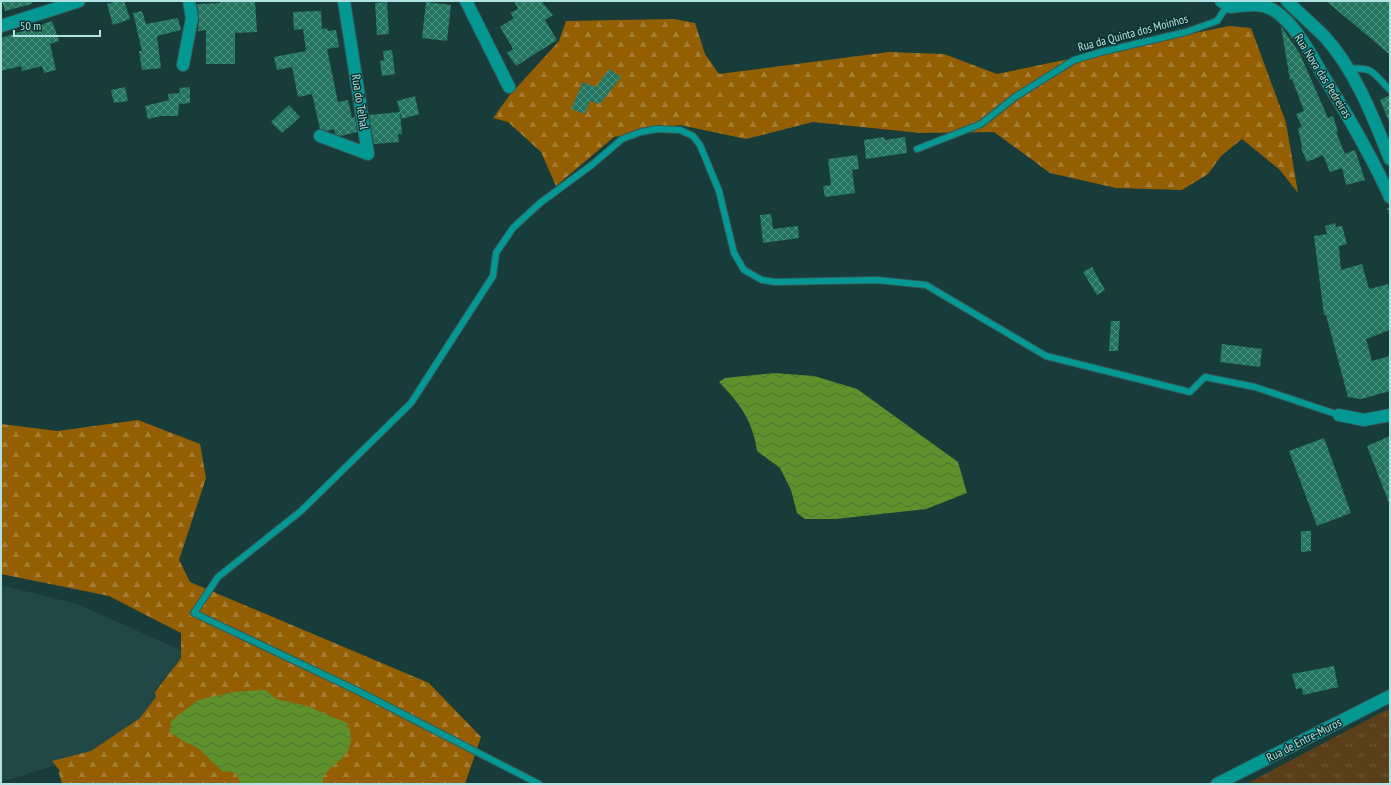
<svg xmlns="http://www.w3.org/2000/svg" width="1391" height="785" font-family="'PT Sans Narrow',sans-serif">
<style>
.built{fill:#1f4847}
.grass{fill:url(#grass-tufts)}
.forest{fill:url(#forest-firs)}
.water{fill:url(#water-waves)}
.building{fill:url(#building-cross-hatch)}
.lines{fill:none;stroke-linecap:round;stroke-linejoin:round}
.lane-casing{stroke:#315957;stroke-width:8}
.street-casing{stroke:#315957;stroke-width:14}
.secondary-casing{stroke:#315957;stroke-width:14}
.path{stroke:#4d7775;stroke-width:2;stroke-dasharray:2 2;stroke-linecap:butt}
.lane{stroke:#049895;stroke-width:6}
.street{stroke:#049895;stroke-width:12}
.secondary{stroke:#049895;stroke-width:12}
.labels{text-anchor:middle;stroke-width:3;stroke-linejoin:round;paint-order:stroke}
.street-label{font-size:12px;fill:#b0e3e1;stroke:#0b3130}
</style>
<defs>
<pattern id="grass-tufts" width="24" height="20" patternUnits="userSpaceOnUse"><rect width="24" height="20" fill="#5b3f19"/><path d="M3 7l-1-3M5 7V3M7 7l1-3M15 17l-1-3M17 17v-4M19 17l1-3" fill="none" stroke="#705b3a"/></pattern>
<pattern id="forest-firs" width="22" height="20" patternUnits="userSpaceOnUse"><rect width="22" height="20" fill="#945f03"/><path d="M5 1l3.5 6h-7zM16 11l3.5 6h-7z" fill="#a57d34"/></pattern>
<pattern id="water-waves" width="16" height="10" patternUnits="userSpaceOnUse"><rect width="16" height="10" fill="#5e902b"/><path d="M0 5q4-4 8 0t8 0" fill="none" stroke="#507534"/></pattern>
<pattern id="building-cross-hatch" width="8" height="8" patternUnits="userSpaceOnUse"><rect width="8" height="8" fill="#247560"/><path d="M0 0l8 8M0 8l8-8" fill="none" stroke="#4b8f7e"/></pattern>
</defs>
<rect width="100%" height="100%" fill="#173c3a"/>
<!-- built -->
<path class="built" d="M1 585 77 604 185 652 155 691 157 701 124 744 1 782Z"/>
<!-- grass -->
<path class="grass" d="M1390 708V784H1246Z"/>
<!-- forest -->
<path class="forest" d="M674 19 695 23 705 54 719 74 889 52 944 54 997 74 1229 26 1251 28 1286 123 1298 193 1280 170 1242 139 1221 156 1208 174 1182 190 1116 188 1050 173 994 132 920 133 813 122 746 139 680 125 614 137 556 186 541 152 508 122 493 118 509 96 559 41 566 21Z
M138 420 200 444 206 478 179 560 190 582 429 683 481 737 465 784H62L59 773 60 771 52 761 91 751 140 718 156 697 155 692 181 658V633L109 596 1 574V424L58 431Z"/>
<!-- water -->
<path class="water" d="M774 373 814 376 857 389 958 462 967 493 926 509 836 519H805L797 513 791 490 780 468 757 451C753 421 740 404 719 382L725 378Z
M266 690 276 699 307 706 347 723C364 762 320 762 323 784H241C237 774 234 770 223 772L198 748 183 741 170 732 171 721 198 700 233 692Z"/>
<!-- building -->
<path class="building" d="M2 1H32V4L5 11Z
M116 1H124L130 19 113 25 107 4Z
M220 1H255L257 32 235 33V64H206V30L198 31 199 17 197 4 220 3Z
M514 1H541L553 15 545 20 557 40 516 66 507 53 513 49 500 27 514 18 510 13 518 9Z
M1326 1H1390V55L1368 36Z
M387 2 389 34 377 35 375 3Z
M426 2 451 5 447 41 422 38Z
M142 11 146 24 178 18 181 30 157 36 161 68 142 70 139 51H142L133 13Z
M321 11 322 29 327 28 328 31 336 30 339 47 327 49 338 102 348 100 352 118 355 117 357 132 340 136 335 134 334 129 327 131 320 129 312 94 298 97 292 67 277 70 274 57 306 51 303 29 294 30 293 12Z
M52 21 59 41 50 44 56 70 44 73 42 66 22 71 21 66 1 71V38Z
M1281 26 1300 54 1328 118 1333 116 1338 132H1336L1345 154 1355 150 1365 180 1346 185 1342 168 1330 172 1323 155 1307 162 1301 148 1302 147 1298 128 1302 127 1296 114 1304 111 1292 79 1290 80Z
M392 50 395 74 382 76 380 61 384 60 383 51Z
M609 69 621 77 600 104 590 101 585 114 571 109 583 82 596 87Z
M125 87 128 101 114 103 111 90Z
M190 87V103L179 104 178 116H161L148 119 145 106 169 100 168 94 180 93 179 88Z
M1390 95V124L1380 100Z
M415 96 419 114 402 119 397 101Z
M289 105 300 117 282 133 271 122Z
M400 112 402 134H398L399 142 374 144 369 115Z
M884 137 885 140 905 137 907 153 866 159 864 140Z
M857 155 859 169 852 170 855 193 825 197 823 186 831 185 828 159Z
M771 214 773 229 798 226 799 238 763 243 760 215Z
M1335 223 1336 227 1342 226 1347 244 1339 246 1341 270 1362 264 1369 289 1388 284 1390 293V330L1366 339 1372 361 1390 356V391L1361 399 1348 397 1326 315H1324L1314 236 1327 234 1325 226Z
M1092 267 1105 290 1097 295 1083 272Z
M1111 321H1120L1118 351H1109Z
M1222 344 1262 349 1260 367 1220 362Z
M1390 436V503H1389L1367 446Z
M1324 438 1351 513 1317 526 1289 451Z
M1301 531H1311V551L1301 552Z
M1334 666 1338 687 1303 695 1302 688 1296 689 1292 674Z"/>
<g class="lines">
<!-- lane casing -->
<g class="lane-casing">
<path id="lane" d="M1348 69C1373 66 1373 73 1390 90
M917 149 981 124 1015 97 1074 60 1101 52 1186 32 1217 21 1227 6
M539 784 358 691 194 613 218 577 301 511 411 403 493 276 496 253 513 228 540 203 593 164 622 139 641 132 657 129 680 130 693 136 700 145 719 191 734 253 744 270 762 280 775 282 877 280 926 285 1046 356 1190 392 1205 377 1255 387 1339 415"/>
</g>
<!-- street casing -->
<g class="street-casing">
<path id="street" d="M466 1 509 87
M1221 1 1230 7C1246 5 1261 2 1275 11 1296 25 1311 55 1324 77 1348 116 1371 155 1390 197
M1 26 79 1
M183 65 192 18 189 1
M320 136 368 154 344 1
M1339 415 1364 420 1390 415
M1217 784 1390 696"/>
</g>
<!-- secondary casing -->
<g class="secondary-casing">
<path id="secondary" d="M1287 1C1299 13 1313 25 1325 37 1356 72 1373 117 1390 159"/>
</g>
<!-- path -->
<path class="path" d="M1388 208 1390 215"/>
<!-- lane -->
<use href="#lane" class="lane"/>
<!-- street -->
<use href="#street" class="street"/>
<!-- secondary -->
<use href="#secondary" class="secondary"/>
</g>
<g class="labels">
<!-- street labels -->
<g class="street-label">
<text transform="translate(1133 33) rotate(-15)" y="4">Rua da Quinta dos Moinhos</text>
<text transform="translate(1323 76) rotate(58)" y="4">Rua Nova das Pedreiras</text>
<text transform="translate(360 102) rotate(81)" y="4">Rua do Telhal</text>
<text transform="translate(1304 740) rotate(-27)" y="4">Rua de Entre-Muros</text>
</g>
</g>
<!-- border -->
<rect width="1391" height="785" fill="none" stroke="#b0e3e1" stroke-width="4"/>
<!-- scale -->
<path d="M14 30v6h86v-6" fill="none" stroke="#b0e3e1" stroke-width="2"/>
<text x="20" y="30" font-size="12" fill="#b0e3e1" stroke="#0b3130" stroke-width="3" paint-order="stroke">50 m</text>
</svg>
